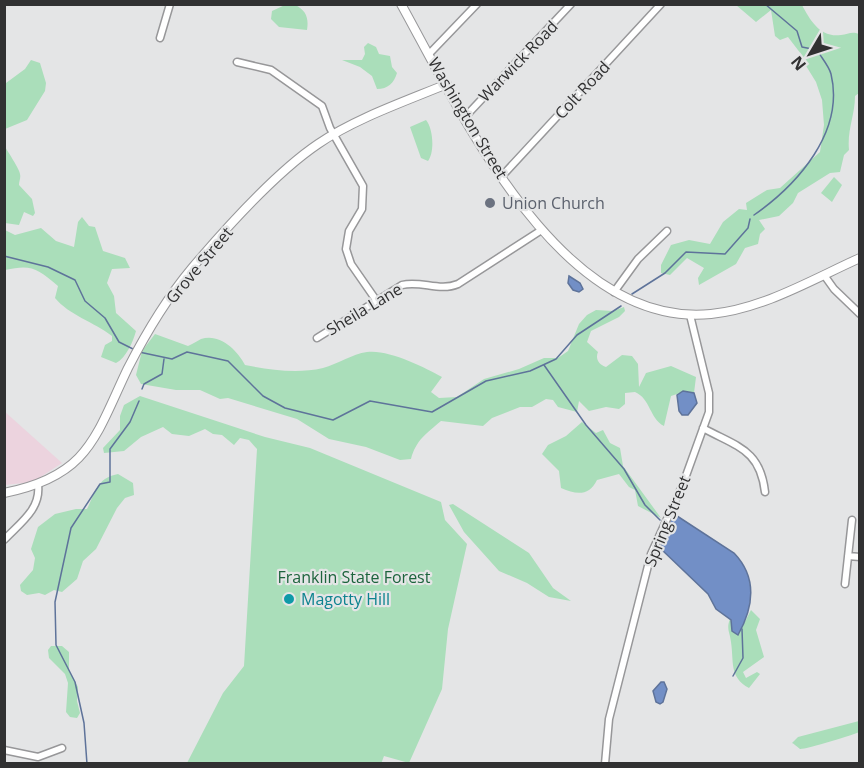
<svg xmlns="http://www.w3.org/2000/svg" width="864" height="768" font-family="'Open Sans',sans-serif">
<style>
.industrial{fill:#ecd3de}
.green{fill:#aadeba}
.water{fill:#728fc6;stroke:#5e739a;stroke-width:1.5}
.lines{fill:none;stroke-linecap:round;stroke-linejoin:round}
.stream{stroke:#5e739a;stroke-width:1.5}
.minor-casing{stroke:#979799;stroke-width:9}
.major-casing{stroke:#979799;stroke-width:10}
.minor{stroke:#fff;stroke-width:6}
.major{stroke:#fff;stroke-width:8}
.worship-dot{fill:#6b7280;stroke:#e4e5e6;stroke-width:2}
.culture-dot{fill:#0f9aa8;stroke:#e4e5e6;stroke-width:2}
.labels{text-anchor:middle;stroke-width:4.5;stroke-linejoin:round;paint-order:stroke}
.street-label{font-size:16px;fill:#313132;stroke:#e4e5e6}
.worship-label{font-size:16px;fill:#5b616d;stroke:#e4e5e6;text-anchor:start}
.park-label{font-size:16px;fill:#1d643d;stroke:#e4e5e6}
.culture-label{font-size:16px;fill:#0d838f;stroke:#e4e5e6;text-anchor:start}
</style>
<rect width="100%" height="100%" fill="#e4e5e6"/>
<!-- industrial -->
<path class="industrial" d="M4 411 62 463 33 482 5 485Z"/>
<!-- green -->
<path class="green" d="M295 5C306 10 309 18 307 30L279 27 271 19 272 11 285 5Z
M736 5H802C810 20 820 38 841 35 848 34 852 31 859 34V93L855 96C855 115 847 130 849 150L844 155 840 172 830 173 798 193 793 203 779 216 759 220 765 229 760 234 758 244 745 248 736 264 699 285 698 278 704 268 687 258 670 275 661 273V265L671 245 689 240 710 244 723 222 739 209 747 210 746 203 767 190 780 188 820 152 824 125 822 100 816 82 803 61 801 54 788 37 780 40 775 36 771 10 756 22Z
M368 43 376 47 379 54 390 56 392 67 397 73C394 83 388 89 377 89L372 76 360 67 342 60H362L365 54 364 47Z
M31 60 40 63 46 83 45 91 27 120 5 129 6 83 25 69Z
M426 120C433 128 435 152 428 161L421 158 410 127Z
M5 147C7 150 20 170 20 174 21 178 19 181 19 185L32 199 35 213 33 216 24 212 19 225 5 223Z
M834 177 842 185 832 202 821 193Z
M82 217 89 226 95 227 103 251 125 258 130 268 112 269 107 283 114 296 116 313 136 331C133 342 126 358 116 363L101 357 105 345 112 341V336C94 322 69 315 55 298L58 286C37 268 31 264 5 270V230L15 235 41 228 56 241 74 247 78 222Z
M624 307 625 311 619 317 591 331 587 342 598 352C595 359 599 365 606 367L622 355 632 356 638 364 639 387 646 373 671 366 696 377 694 393 686 391 671 396 664 426C649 418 651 399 635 392L625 393V404L619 409 606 407 589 411 579 401 577 412 558 407 553 400 546 399 532 407H520L492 418 483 426 441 421C426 434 416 440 411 459L400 460 366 447 329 439 297 419 228 398 220 399 200 390H176L141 384 136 375 142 351 155 334 188 346C193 344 197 341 201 339 220 333 237 350 245 365 271 370 297 374 323 368 338 364 352 354 367 352 388 349 424 367 442 377L431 392 439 398 457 397 484 379 519 369 544 358H558L568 351 579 324 587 315 596 310 613 311Z
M140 396 265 437 310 448 441 502 445 520 467 544 448 629 442 689 409 763 384 756 381 764 187 763 223 693 244 666 257 449 249 440 240 438 234 445 222 435 213 434 205 429 189 436 172 434 163 427 141 437 124 451 104 453 103 448 120 430V416L124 405Z
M582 422 596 433 603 430 610 443 620 448 623 466 661 518 638 506 635 490 629 487 619 474 597 480C589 496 577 495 561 488L559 471 542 454 548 445 566 436Z
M118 474 133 483 134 495 125 498 117 508 96 549 83 561 77 579 62 592 54 590 45 595 39 593 27 595 21 591 20 585 33 570 35 558 31 549 38 527 55 514 76 509H87C95 494 96 478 118 474Z
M453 504 529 553 553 588 571 601 549 597 527 583 499 571 464 532 449 505Z
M751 610 760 619 756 630 764 657 743 672 746 678 757 672 760 674 749 688C729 677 734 662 731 642 730 632 726 629 730 619L738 635Z
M51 646H62L69 652V671L78 687 77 701 80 713 77 718 70 717 66 712 68 683 65 674 49 658 48 650Z
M859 721V732C857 734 803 750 800 749 799 748 793 743 792 743L798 737Z"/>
<!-- water -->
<path class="water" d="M569 276 580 283 583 289 579 292 573 290 568 283Z
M683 391 694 393 697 403 688 415H682L679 411 677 395Z
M674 514 734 553C758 578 753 608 738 635L732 631 731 620 716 609 708 594 661 549 662 536 671 515Z
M661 682H664L667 689 663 702 660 704 656 702 653 691Z"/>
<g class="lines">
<!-- stream -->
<path class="stream" d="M754 215C797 185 845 132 831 74 829 66 821 57 817 50L802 47 797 31 765 4
M4 256 48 267 75 280 85 301 105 318 119 342 135 350
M632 294 665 273 686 252 725 254 748 228 750 219
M139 352 172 359 187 352 228 361 263 396 285 408 333 420 370 401 432 412 486 381 530 371 556 359 577 335 621 306
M544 365 586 425 624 469 645 505 660 520
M142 389 144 384 162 374 164 359
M733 676 743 658 742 629
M87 764 84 723 75 682 56 645 55 602 71 528 100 484 110 482V449L130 422 139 401"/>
<!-- minor casing -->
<g class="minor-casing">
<path id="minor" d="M160 38 170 4
M430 53 477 4
M237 62 271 70 322 106 330 128 363 186 362 209 349 231 346 249 351 264 376 300
M465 117 571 4
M502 176 661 4
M824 275 834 289 860 314
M614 292 638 259 667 231
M317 338 402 285C421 280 439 292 458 284L540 231
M703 428C737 447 760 449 765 492
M4 540C20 523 41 509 38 485
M848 556 860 557
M845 584 852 520
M4 750 38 757 62 748
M605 764 609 719 651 554 683 484 709 412V393L690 315"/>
</g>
<!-- major casing -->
<g class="major-casing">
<path id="major" d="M401 4C462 114 560 329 711 314 763 309 813 279 860 258
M4 493C89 476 95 437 128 368 146 333 167 298 192 268 226 228 275 173 318 144 354 119 406 101 447 84"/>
</g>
<!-- minor -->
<use href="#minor" class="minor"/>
<!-- major -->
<use href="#major" class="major"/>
</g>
<!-- markers -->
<circle class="worship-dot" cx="490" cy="203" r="6"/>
<circle class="culture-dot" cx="289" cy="599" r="6"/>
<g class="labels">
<!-- street labels -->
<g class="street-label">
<text transform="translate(518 61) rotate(-46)" y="6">Warwick Road</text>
<text transform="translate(582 90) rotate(-47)" y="6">Colt Road</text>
<text transform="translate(468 118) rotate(59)" y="6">Washington Street</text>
<text transform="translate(199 265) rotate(-50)" y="6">Grove Street</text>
<text transform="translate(364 309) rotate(-31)" y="6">Sheila Lane</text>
<text transform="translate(667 521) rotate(-68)" y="6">Spring Street</text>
</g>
<!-- worship labels -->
<g class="worship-label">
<text x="502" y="209">Union Church</text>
</g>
<!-- park labels -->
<g class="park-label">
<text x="354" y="583">Franklin State Forest</text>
</g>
<!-- culture labels -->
<g class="culture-label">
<text x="301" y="605">Magotty Hill</text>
</g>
</g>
<!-- border -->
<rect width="864" height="768" fill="none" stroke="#313132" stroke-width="12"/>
<!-- north arrow -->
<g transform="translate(810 54) rotate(231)" stroke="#e4e5e6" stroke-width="4.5" paint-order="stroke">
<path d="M0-4.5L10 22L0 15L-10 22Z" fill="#313132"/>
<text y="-9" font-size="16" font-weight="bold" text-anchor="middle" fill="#313132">N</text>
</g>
</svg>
